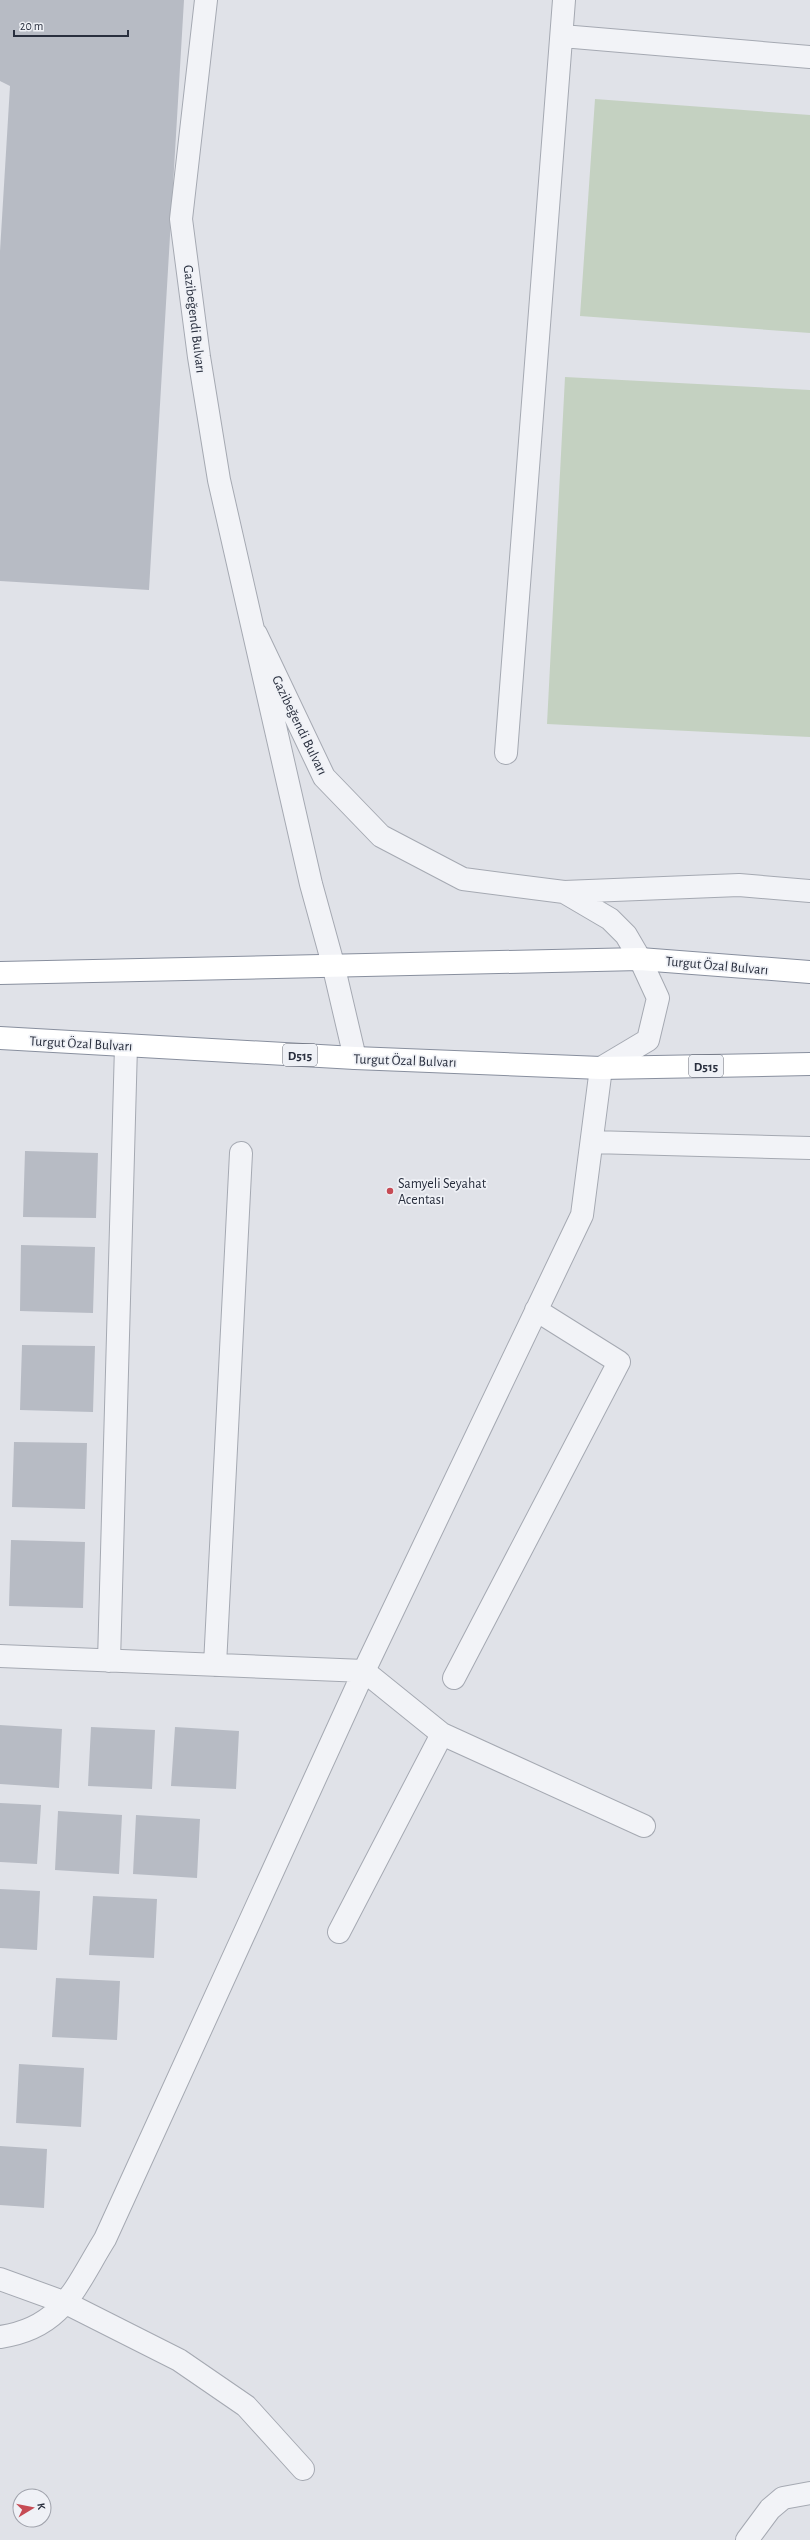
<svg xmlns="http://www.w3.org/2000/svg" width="810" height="2540" font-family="'Alegreya Sans',sans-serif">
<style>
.green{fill:#c4d1c1}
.building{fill:#b7bbc4}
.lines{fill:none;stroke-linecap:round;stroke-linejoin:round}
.minor-casing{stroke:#a5a9b2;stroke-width:24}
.highway-casing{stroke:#888f9e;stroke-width:24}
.minor{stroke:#f2f3f7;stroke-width:22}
.highway{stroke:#fff;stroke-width:22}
.poi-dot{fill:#c64b54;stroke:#eff1f6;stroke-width:1.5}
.labels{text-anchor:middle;stroke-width:3.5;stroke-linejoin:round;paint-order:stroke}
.shield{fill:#eff1f6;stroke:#646975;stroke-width:1}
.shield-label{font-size:13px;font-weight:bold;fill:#292f3e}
.street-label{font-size:14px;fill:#292f3e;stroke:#eff1f6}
.poi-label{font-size:14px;fill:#292f3e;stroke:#eff1f6;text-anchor:start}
</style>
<rect width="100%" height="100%" fill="#e0e2e8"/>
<!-- green -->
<path class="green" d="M595 99 810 115V333L580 316Z
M565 377 810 390V737L547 724Z"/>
<!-- building -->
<path class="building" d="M0 0H184L149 590 0 581V251L10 86 0 81Z
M25 1151 98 1153 96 1218 23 1217Z
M21 1245 95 1247 93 1313 20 1311Z
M22 1345 95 1346 93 1412 20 1410Z
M14 1442 87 1443 85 1509 12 1507Z
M11 1540 85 1542 83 1608 9 1606Z
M0 1725 62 1729 59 1788 0 1784Z
M91 1727 155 1730 152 1789 88 1786Z
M175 1727 239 1731 236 1789 171 1786Z
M0 1803 41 1805 37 1864 0 1862Z
M58 1811 122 1815 119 1874 55 1870Z
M136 1815 200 1819 197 1878 133 1874Z
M0 1889 40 1891 37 1950 0 1948Z
M93 1896 157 1899 154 1958 89 1955Z
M56 1978 120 1981 117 2040 52 2037Z
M19 2064 84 2068 81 2127 16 2123Z
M0 2146 47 2149 44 2208 0 2205Z"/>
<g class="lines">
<!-- minor casing -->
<g class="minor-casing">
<path id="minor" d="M206 0 181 219 199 357 219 480 311 884 333 964 355 1058
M562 36 810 57
M506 753 564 0
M564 892 739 885 810 891
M592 1142 810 1148
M0 1656 364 1671 442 1734 644 1826
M109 1661 126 1046
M215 1665 241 1153
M454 1678 619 1362 536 1310
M339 1932 442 1734
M0 2279 66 2303 179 2360 246 2406 303 2469
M0 2337C63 2328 75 2287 105 2239L364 1671 582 1215 601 1068 648 1040 658 998 640 959 626 935 610 919 564 892 463 879 381 836 324 777 256 634
M747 2540 770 2509 783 2498 810 2493"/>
</g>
<!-- highway casing -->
<g class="highway-casing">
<path id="highway" d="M0 973 640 959 810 972
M0 1038 355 1058 601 1068 810 1064"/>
</g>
<!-- minor -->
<use href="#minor" class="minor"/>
<!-- highway -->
<use href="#highway" class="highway"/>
</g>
<!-- markers -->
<circle class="poi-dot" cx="390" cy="1191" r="4"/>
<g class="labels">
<!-- shield labels -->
<g class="shield">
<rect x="283" y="1044" width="34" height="22" rx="3"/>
<rect x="689" y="1055" width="34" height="22" rx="3"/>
</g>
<g class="shield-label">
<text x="300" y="1060">D515</text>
<text x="706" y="1071">D515</text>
</g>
<!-- street labels -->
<g class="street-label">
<text transform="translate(195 319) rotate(83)" y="5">Gazibeğendi Bulvarı</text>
<text transform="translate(300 725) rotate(64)" y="5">Gazibeğendi Bulvarı</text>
<text transform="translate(717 965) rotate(5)" y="5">Turgut Özal Bulvarı</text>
<text transform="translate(81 1043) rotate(3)" y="5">Turgut Özal Bulvarı</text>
<text transform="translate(405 1060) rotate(2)" y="5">Turgut Özal Bulvarı</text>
</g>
<!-- poi labels -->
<g class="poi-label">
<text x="398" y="1188">Samyeli Seyahat<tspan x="398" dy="16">Acentası</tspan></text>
</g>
</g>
<!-- north arrow -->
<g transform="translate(32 2508) rotate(80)"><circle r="19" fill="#eff1f6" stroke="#a0a3ac"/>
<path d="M0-3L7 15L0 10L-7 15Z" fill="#c64b54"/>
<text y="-6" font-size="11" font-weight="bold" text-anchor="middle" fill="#292f3e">K</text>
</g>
<!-- scale -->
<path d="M14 30v6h114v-6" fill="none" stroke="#292f3e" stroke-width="2"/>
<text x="20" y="30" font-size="12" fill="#292f3e" stroke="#eff1f6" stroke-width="3" paint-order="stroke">20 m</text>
</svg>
